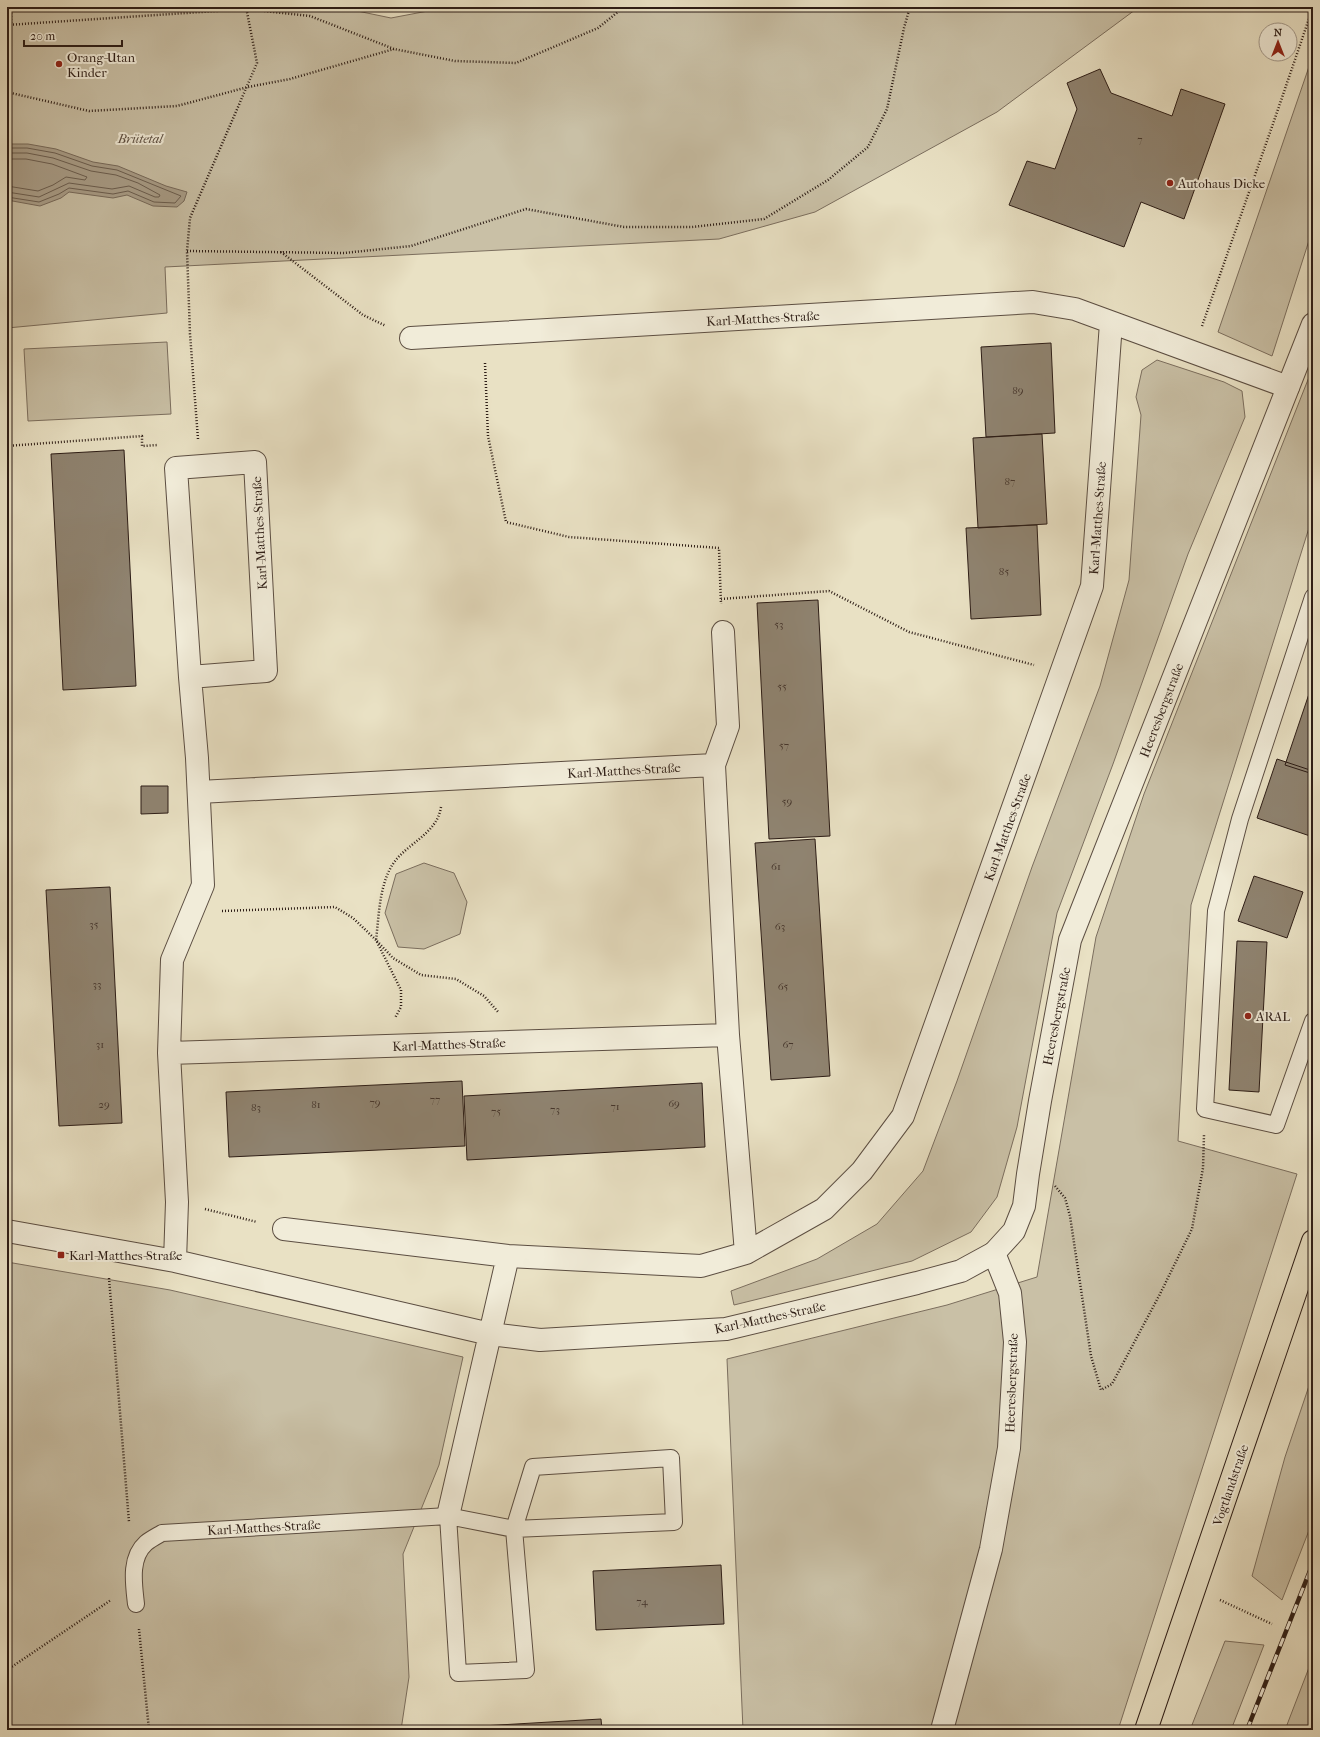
<svg xmlns="http://www.w3.org/2000/svg" width="1320" height="1737" font-family="'IM FELL French Canon',serif">
<style>
.green{fill:#c9c0a6;stroke:#7b6e5e}
.water{fill:#a99e89;stroke:#776a5b}
.lines{fill:none;stroke-linecap:round;stroke-linejoin:round}
.shore{stroke:#6b5e50;stroke-width:1}
.building{fill:#8f8370;stroke:#2d1d16}
.service-casing{stroke:#5c4e42;stroke-width:18}
.minor-casing{stroke:#5c4e42;stroke-width:24}
.tertiary-casing{stroke:#5c4e42;stroke-width:24}
.primary-casing{stroke:#2d1d16;stroke-width:24}
.path{stroke:#2d1d16;stroke-width:2.5;stroke-dasharray:1 2;stroke-linecap:butt}
.service{stroke:#f1ecd9;stroke-width:16}
.minor{stroke:#f1ecd9;stroke-width:22}
.tertiary{stroke:#f1ecd9;stroke-width:22}
.primary{stroke:#e9e1c4;stroke-width:22}
.rail-casing{stroke:#2d1d16;stroke-width:4.5}
.rail{stroke:#f1ecd9;stroke-width:3;stroke-dasharray:9;stroke-linecap:butt}
.poi-dot{fill:#8f2418;stroke:#f1ecd9;stroke-width:1.5}
.labels{text-anchor:middle;stroke-width:4;stroke-linejoin:round;paint-order:stroke}
.number-label{font-size:11px;fill:#46362c}
.poi-label{font-size:13px;fill:#2d1d16;stroke:#f1ecd9;text-anchor:start}
.park-label{font-size:13px;font-style:italic;fill:#5c4e41;stroke:#f1ecd9}
.street-label{font-size:13px;fill:#2d1d16;stroke:#f1ecd9}
</style>
<rect width="100%" height="100%" fill="#e9e1c4"/>
<filter id="stains"><feTurbulence type="fractalNoise" baseFrequency=".005" numOctaves="4"/><feColorMatrix values="0 0 0 0 .2 0 0 0 0 .09 0 0 0 0 .02 0 0 0 .5 -.17"/></filter>
<radialGradient id="worn" r=".72"><stop offset=".6" stop-color="#630" stop-opacity="0"/><stop offset="1" stop-color="#630" stop-opacity=".3"/></radialGradient>
<!-- green -->
<path class="green" d="M7 7H338L391 18 449 7H1139L997 112 815 212 719 239 165 267 167 313 7 328Z
M1313 55V228L1272 356 1218 332Z
M167 342 171 414 28 421 24 349Z
M1157 360 1224 382 1242 391 1245 417 1188 554 1113 764 1057 913 1017 1127 997 1197 971 1232 912 1261 734 1305 731 1291 817 1259 877 1224 923 1171 957 1081 1032 867 1100 686 1129 580 1141 415 1136 397 1142 370Z
M1313 367V515L1191 905 1178 1141 1297 1174 1118 1730H743L727 1359 947 1305 1037 1277 1096 937 1144 794Z
M424 863 454 873 467 902 460 934 424 949 398 947 385 913 396 874Z
M7 1262 170 1290 463 1357 439 1465 403 1554 409 1677 401 1730H7Z
M1313 1374V1520L1282 1600 1252 1576 1285 1457Z
M1225 1641 1264 1645 1231 1730H1190Z
M1310 1665 1313 1667V1730H1285Z"/>
<!-- water -->
<path class="water" d="M7 144H28L56 149 93 162 118 166 166 186 187 192 184 201 177 207 153 206 127 195 113 198 69 192 61 198 40 206 7 200Z"/>
<g class="lines">
<!-- shore -->
<path class="shore" d="M7 148H27L55 153 92 166 117 170 181 196 175 203 154 202 128 191 113 194 69 188 59 194 39 202 7 197
M7 153H27L53 158 91 171 116 175 138 183 160 195 159 197H155L129 186 112 189 69 183 39 197 7 192
M7 159H26L52 164 87 177 85 180 66 177 53 185 38 191 7 186"/>
</g>
<!-- building -->
<path class="building" d="M1100 69 1111 93 1172 116 1181 89 1225 104 1184 219 1141 202 1124 247 1009 205 1027 161 1055 169 1077 109 1067 83Z
M1051 343 1055 433 986 437 981 347Z
M1042 434 1047 524 978 528 973 438Z
M124 450 136 686 63 690 51 454Z
M1037 525 1041 615 971 619 966 528Z
M818 600 830 836 769 839 757 603Z
M1313 682V774L1285 765Z
M1277 759 1313 771V837L1257 818Z
M141 786H168V813L141 814Z
M815 839 830 1076 771 1080 755 843Z
M1254 876 1303 892 1287 938 1238 921Z
M110 887 122 1123 59 1126 46 890Z
M1237 941 1267 942 1259 1092 1229 1090Z
M462 1081 465 1146 229 1157 226 1092Z
M702 1083 705 1147 467 1160 464 1096Z
M721 1565 724 1624 596 1630 593 1571Z
M601 1719 602 1730H482V1726Z"/>
<g class="lines">
<!-- service casing -->
<g class="service-casing">
<path id="service" d="M1313 597 1240 819 1216 911 1205 1109 1276 1125 1313 1021
M136 1604C134 1585 129 1558 146 1543 151 1539 157 1536 162 1533L448 1516 514 1529 674 1522 671 1458 533 1467 514 1529 526 1670 458 1673 448 1516"/>
</g>
<!-- minor casing -->
<g class="minor-casing">
<path id="minor" d="M411 338 1033 302 1075 309 1288 387
M723 632 728 726 714 765 728 1035 746 1253
M199 792 714 765
M169 1053 728 1035
M284 1229 508 1256 701 1266 746 1253 824 1209 862 1171 903 1116 1092 586 1111 323
M7 1231 175 1261 490 1334 540 1340 726 1329 917 1283 961 1271 994 1253 1010 1293 1015 1342 1009 1448 991 1549 942 1730
M175 1261 177 1202 169 1053 172 960 203 885 197 758 190 677 176 468 255 462 266 671 190 677
M448 1516 508 1256"/>
</g>
<!-- tertiary casing -->
<g class="tertiary-casing">
<path id="tertiary" d="M994 1253 1014 1231 1024 1206 1028 1174 1040 1101 1070 940 1313 324"/>
</g>
<!-- primary casing -->
<g class="primary-casing">
<path id="primary" d="M1146 1730 1313 1241"/>
</g>
<!-- path -->
<path class="path" d="M11 7V24
M7 25 246 9 310 16 394 49 455 61 516 63 598 28 624 7
M7 94 11 93 89 111 177 106 248 87 290 79 394 49
M187 251 344 253 411 246 526 209 624 227H692L764 219 828 180 868 147 887 109 904 28 910 7
M281 252 363 315 386 326
M1202 326 1274 121 1313 7
M485 363 488 436 506 522 569 537 719 548 721 604
M198 439 190 334 187 251 190 218 257 63 246 7
M7 446 142 436V446L158 445
M721 599 829 591 909 632 1034 665
M441 807C437 835 404 844 391 867 379 889 379 916 376 940L393 958 421 975 456 979 484 996 499 1013
M222 911 335 907 353 918 376 940 401 990V1007L395 1018
M1055 1186 1065 1198 1070 1216 1091 1356 1101 1390 1112 1384 1160 1294 1192 1229 1203 1168 1204 1135
M205 1209 257 1222
M109 1278 129 1522
M1220 1600 1272 1624
M139 1629 149 1730
M7 1670 111 1600"/>
<!-- service -->
<use href="#service" class="service"/>
<!-- minor -->
<use href="#minor" class="minor"/>
<!-- tertiary -->
<use href="#tertiary" class="tertiary"/>
<!-- primary -->
<use href="#primary" class="primary"/>
<!-- rail casing -->
<g class="rail-casing">
<path id="rail" d="M1247 1730 1313 1563"/>
</g>
<!-- rail -->
<use href="#rail" class="rail"/>
</g>
<!-- markers -->
<g class="poi-dot">
<circle cx="59" cy="64" r="4"/>
<circle cx="1170" cy="183" r="4"/>
<circle cx="1248" cy="1016" r="4"/>
<rect x="57" y="1251" width="8" height="8" rx="2"/>
</g>
<g class="labels">
<!-- number labels -->
<g class="number-label">
<text x="1140" y="143">7</text>
<text x="1018" y="394">89</text>
<text x="1010" y="485">87</text>
<text x="1004" y="575">85</text>
<text x="779" y="628">53</text>
<text x="782" y="690">55</text>
<text x="784" y="749">57</text>
<text x="787" y="805">59</text>
<text x="776" y="870">61</text>
<text x="94" y="928">35</text>
<text x="780" y="930">63</text>
<text x="97" y="988">33</text>
<text x="783" y="990">65</text>
<text x="100" y="1048">31</text>
<text x="788" y="1048">67</text>
<text x="435" y="1103">77</text>
<text x="375" y="1106">79</text>
<text x="674" y="1107">69</text>
<text x="104" y="1108">29</text>
<text x="316" y="1108">81</text>
<text x="615" y="1110">71</text>
<text x="256" y="1111">83</text>
<text x="555" y="1113">73</text>
<text x="496" y="1115">75</text>
<text x="642" y="1605">74</text>
</g>
<!-- poi labels -->
<g class="poi-label">
<text x="67" y="62">Orang-Utan<tspan x="67" dy="15">Kinder</tspan></text>
<text x="1178" y="188">Autohaus Dicke</text>
<text x="1256" y="1021">ARAL</text>
<text x="69" y="1260">Karl-Matthes-Straße</text>
</g>
<!-- park labels -->
<g class="park-label">
<text x="140" y="143">Brütetal</text>
</g>
<!-- street labels -->
<g class="street-label">
<text transform="translate(763 318) rotate(-3)" y="5">Karl-Matthes-Straße</text>
<text transform="translate(1097 518) rotate(-86)" y="5">Karl-Matthes-Straße</text>
<text transform="translate(259 533) rotate(-93)" y="5">Karl-Matthes-Straße</text>
<text transform="translate(1161 710) rotate(-69)" y="5">Heeresbergstraße</text>
<text transform="translate(624 770) rotate(-3)" y="5">Karl-Matthes-Straße</text>
<text transform="translate(1007 827) rotate(-70)" y="5">Karl-Matthes-Straße</text>
<text transform="translate(1056 1016) rotate(-79)" y="5">Heeresbergstraße</text>
<text transform="translate(449 1044) rotate(-2)" y="5">Karl-Matthes-Straße</text>
<text transform="translate(770 1317) rotate(-12)" y="5">Karl-Matthes-Straße</text>
<text transform="translate(1011 1383) rotate(-88)" y="5">Heeresbergstraße</text>
<text transform="translate(1230 1485) rotate(-71)" y="5">Vogtlandstraße</text>
<text transform="translate(264 1527) rotate(-3)" y="5">Karl-Matthes-Straße</text>
</g>
</g>
<!-- margin -->
<rect width="1320" height="1737" fill="none" stroke="#e9e1c4" stroke-width="24"/>
<rect x="8" y="8" width="1304" height="1721" fill="none" stroke="#2d1d16" stroke-width="2"/>
<rect x="12" y="12" width="1296" height="1713" fill="none" stroke="#2d1d16"/>
<!-- north arrow -->
<g transform="translate(1278 42)"><circle r="19" fill="#f1ecd9" stroke="#a3998b"/>
<path d="M0-3L7 15L0 10L-7 15Z" fill="#8f2418"/>
<text y="-6" font-size="11" font-weight="bold" text-anchor="middle" fill="#2d1d16">N</text>
</g>
<!-- scale -->
<path d="M24 40v6h98v-6" fill="none" stroke="#2d1d16" stroke-width="2"/>
<text x="30" y="40" font-size="12" fill="#2d1d16" stroke="#f1ecd9" stroke-width="3" paint-order="stroke">20 m</text>
<rect width="100%" height="100%" filter="url(#stains)"/>
<rect width="100%" height="100%" fill="url(#worn)"/>
</svg>
